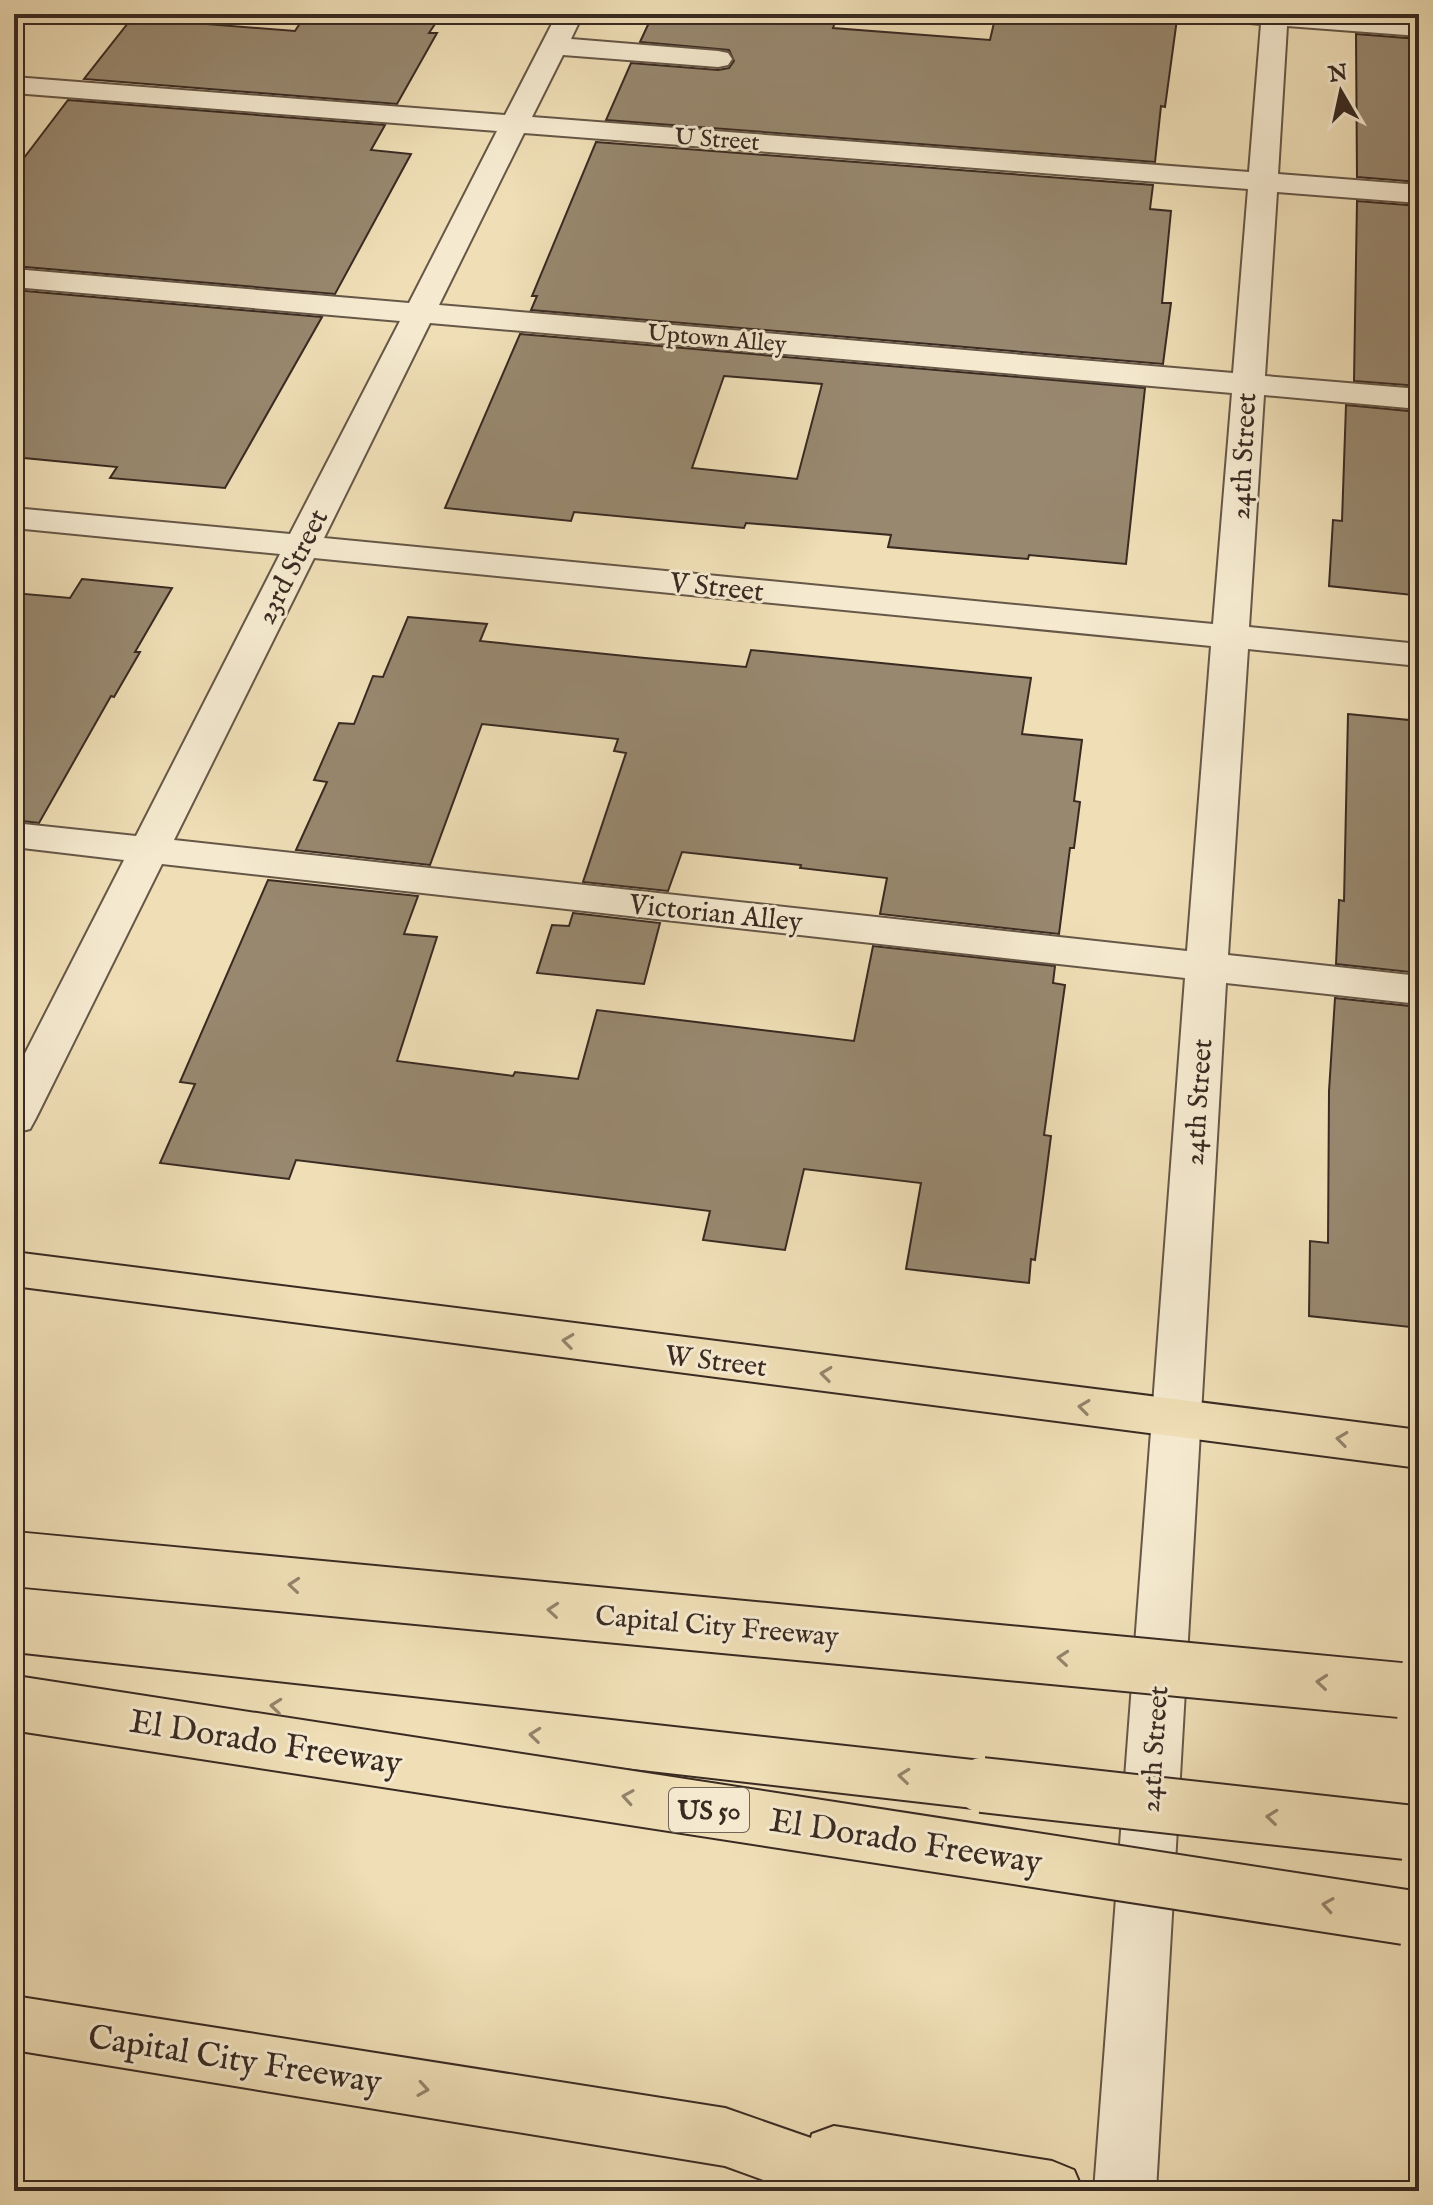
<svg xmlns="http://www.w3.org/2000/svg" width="1433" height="2205" font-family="'IM FELL English',serif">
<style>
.building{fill:#98886f;stroke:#392a22;stroke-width:2;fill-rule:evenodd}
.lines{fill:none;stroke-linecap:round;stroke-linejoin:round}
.minor-casing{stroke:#665747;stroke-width:4}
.major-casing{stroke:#392a22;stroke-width:4}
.highway-casing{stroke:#392a22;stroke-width:4}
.minor{fill:#f5ead0;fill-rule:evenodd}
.major{fill:#efdeb6;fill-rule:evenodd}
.highway{fill:#efdeb6;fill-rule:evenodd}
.highway-bridge-casing{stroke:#392a22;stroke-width:58;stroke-linecap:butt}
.highway-bridge{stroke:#efdeb6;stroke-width:54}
.oneway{stroke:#94846c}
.labels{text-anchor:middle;stroke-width:6;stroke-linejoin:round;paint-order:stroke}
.far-street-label{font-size:24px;fill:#392a22;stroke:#f5ead0}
.shield{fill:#f5ead0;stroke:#716456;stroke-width:2}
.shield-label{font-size:26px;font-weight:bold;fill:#392a22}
.street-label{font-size:28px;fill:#392a22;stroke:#f5ead0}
.near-street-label{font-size:34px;fill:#392a22;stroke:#f5ead0}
</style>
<rect width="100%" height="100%" fill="#efdeb6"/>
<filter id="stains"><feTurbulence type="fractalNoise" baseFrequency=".0025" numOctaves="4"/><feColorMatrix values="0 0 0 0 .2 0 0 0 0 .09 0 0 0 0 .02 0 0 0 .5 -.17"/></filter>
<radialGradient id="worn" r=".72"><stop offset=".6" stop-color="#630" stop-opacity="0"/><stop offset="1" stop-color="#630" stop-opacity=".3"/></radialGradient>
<!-- building -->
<path class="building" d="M306 14 435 24 429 33H437L397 104 84 79 132 18 295 31Z
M653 14H838L833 28 990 40 996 14H1105L1177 19 1165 107 1161 106 1155 162 606 120 631 63 718 70 729 68 734 61 729 50 640 42Z
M1356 34 1419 39V94H1415L1418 182 1357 177Z
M68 100 385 125 371 150 411 154 335 294 14 266V171Z
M596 142 1153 185 1150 209 1171 211 1162 303H1171L1163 364 531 310 537 296H532Z
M1357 201 1419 206V386L1354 381Z
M14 290 322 317 225 488 110 478 117 467 14 457Z
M520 334 1145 388 1126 564 1029 555 1028 559 888 547 891 535 746 523 744 528 574 512 571 521 445 508ZM724 376 822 384 797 479 692 468Z
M1346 405 1419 412V501L1412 500V595L1329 586 1333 520 1342 521Z
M82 579 172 588 135 652H140L114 697 111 696 39 823 14 820V593L70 598Z
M408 617 487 624 480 641 645 658 746 667 751 650 1031 678 1022 734 1082 740 1074 801 1080 802 1074 848H1070L1059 934 880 914 887 878 800 868 801 865 682 852 668 891 583 882 626 753 614 751 618 739 482 724 430 865 296 850 327 782 314 780 339 723 354 724 373 676 383 677Z
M1348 714 1419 721V973L1336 964 1339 900 1344 901Z
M268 880 418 896 404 934 437 937 397 1061 513 1076 515 1072 578 1079 597 1010 854 1041 873 946 1055 966 1053 983 1065 985 1044 1135 1051 1136 1035 1260 1031 1259 1029 1283 906 1269 921 1183 804 1169 785 1250 703 1240 710 1211 296 1160 289 1179 160 1163 195 1084 180 1082Z
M573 913 660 923 644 984 537 973 552 925 569 926Z
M1335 998 1419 1007V1328L1309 1316 1310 1241 1328 1243 1329 1091Z"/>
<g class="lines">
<!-- minor casing -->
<g class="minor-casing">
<path id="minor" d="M557 14H583L571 39 718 51 728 53 732 59 728 65 718 67 563 55 532 117 1249 172 1261 24 1217 20 1213 14H1336L1419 20V36L1287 26 1278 174 1419 185V203L1277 192 1265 376 1419 389V409L1264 395 1249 627 1419 644V666L1248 649 1228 955 1419 976V1004L1226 983 1156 2191H1094L1185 978 162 864 36 1118 30 1129 14 1133V1075L124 860 14 847V823L136 836 280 554 14 528V508L290 534 400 321 14 287V269L409 303 497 131 14 93V77L505 115ZM524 133 1248 189 1233 373 439 305ZM430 323 1232 393 1213 624 324 538ZM314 558 1211 646 1187 951 174 840Z"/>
</g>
<!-- major casing -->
<g class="major-casing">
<path id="major" d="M14 1252 1419 1430V1468L14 1286Z"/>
</g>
<!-- highway casing -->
<g class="highway-casing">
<path id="highway" d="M14 1654 982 1761 1001 1768 1010 1785 1001 1802 982 1809 14 1698Z
M14 1996 725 2108 811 2138 812 2134 834 2126 1052 2161 1074 2170 1083 2191H794L725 2166 14 2050Z"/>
</g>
<!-- minor -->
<use href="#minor" class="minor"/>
<!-- major -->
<use href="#major" class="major"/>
<!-- highway -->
<use href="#highway" class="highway"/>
<!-- highway-bridge casing -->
<g class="highway-bridge-casing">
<path id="highway-bridge" d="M14 1559 1400 1690
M14 1703 1405 1917
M982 1785 1405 1832"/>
</g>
<!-- highway-bridge -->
<use href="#highway-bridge" class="highway-bridge"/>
</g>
<!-- one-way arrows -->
<defs><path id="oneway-chevron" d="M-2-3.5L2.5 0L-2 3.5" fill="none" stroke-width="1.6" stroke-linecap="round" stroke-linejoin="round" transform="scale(2)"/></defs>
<g class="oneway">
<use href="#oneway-chevron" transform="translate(568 1341) rotate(-173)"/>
<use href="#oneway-chevron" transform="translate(826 1374) rotate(-173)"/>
<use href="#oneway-chevron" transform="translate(1084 1407) rotate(-173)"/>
<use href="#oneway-chevron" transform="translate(1342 1439) rotate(-173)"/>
<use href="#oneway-chevron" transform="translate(294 1585) rotate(-175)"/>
<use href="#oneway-chevron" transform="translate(553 1610) rotate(-175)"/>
<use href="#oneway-chevron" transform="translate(1063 1658) rotate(-175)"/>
<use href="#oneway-chevron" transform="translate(1322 1682) rotate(-175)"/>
<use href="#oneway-chevron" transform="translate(276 1706) rotate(-174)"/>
<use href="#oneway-chevron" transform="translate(535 1735) rotate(-174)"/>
<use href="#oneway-chevron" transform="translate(904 1776) rotate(-174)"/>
<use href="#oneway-chevron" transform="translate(628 1797) rotate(-171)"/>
<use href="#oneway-chevron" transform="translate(1272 1817) rotate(-174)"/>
<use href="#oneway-chevron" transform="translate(1328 1905) rotate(-171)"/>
<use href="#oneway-chevron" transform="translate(423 2089) rotate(9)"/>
</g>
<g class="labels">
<!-- far-street labels -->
<g class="far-street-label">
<text transform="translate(717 139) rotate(4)" y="8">U Street</text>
<text transform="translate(717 338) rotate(5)" y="8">Uptown Alley</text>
</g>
<!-- shield labels -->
<rect class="shield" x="669" y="1788" width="80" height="44" rx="6"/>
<g class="shield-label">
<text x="709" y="1819">US 50</text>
</g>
<!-- street labels -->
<g class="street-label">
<text transform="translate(1242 456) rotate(-87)" y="10">24th Street</text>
<text transform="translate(291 566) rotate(-63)" y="10">23rd Street</text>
<text transform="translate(717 586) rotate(6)" y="10">V Street</text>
<text transform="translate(716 912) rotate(6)" y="10">Victorian Alley</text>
<text transform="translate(1197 1102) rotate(-86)" y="10">24th Street</text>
<text transform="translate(716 1360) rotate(7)" y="10">W Street</text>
<text transform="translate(717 1625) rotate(5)" y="10">Capital City Freeway</text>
<text transform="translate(1153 1749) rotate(-86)" y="10">24th Street</text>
</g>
<!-- near-street labels -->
<g class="near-street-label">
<text transform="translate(266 1741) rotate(9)" y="12">El Dorado Freeway</text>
<text transform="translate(906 1840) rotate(9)" y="12">El Dorado Freeway</text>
<text transform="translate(235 2058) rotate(9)" y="12">Capital City Freeway</text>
</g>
</g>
<!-- margin -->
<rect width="1433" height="2205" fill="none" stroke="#efdeb6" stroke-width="48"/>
<rect x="16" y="16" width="1401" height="2173" fill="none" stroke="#392a22" stroke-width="4"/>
<rect x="24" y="24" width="1385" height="2157" fill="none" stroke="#392a22" stroke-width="2"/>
<!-- north arrow -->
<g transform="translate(1341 92) rotate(351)" stroke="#f5ead0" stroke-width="6" paint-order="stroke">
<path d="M0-6L14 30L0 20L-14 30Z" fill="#392a22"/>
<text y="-12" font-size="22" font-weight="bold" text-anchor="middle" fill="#392a22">N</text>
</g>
<rect width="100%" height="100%" filter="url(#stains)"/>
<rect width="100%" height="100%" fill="url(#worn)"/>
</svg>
